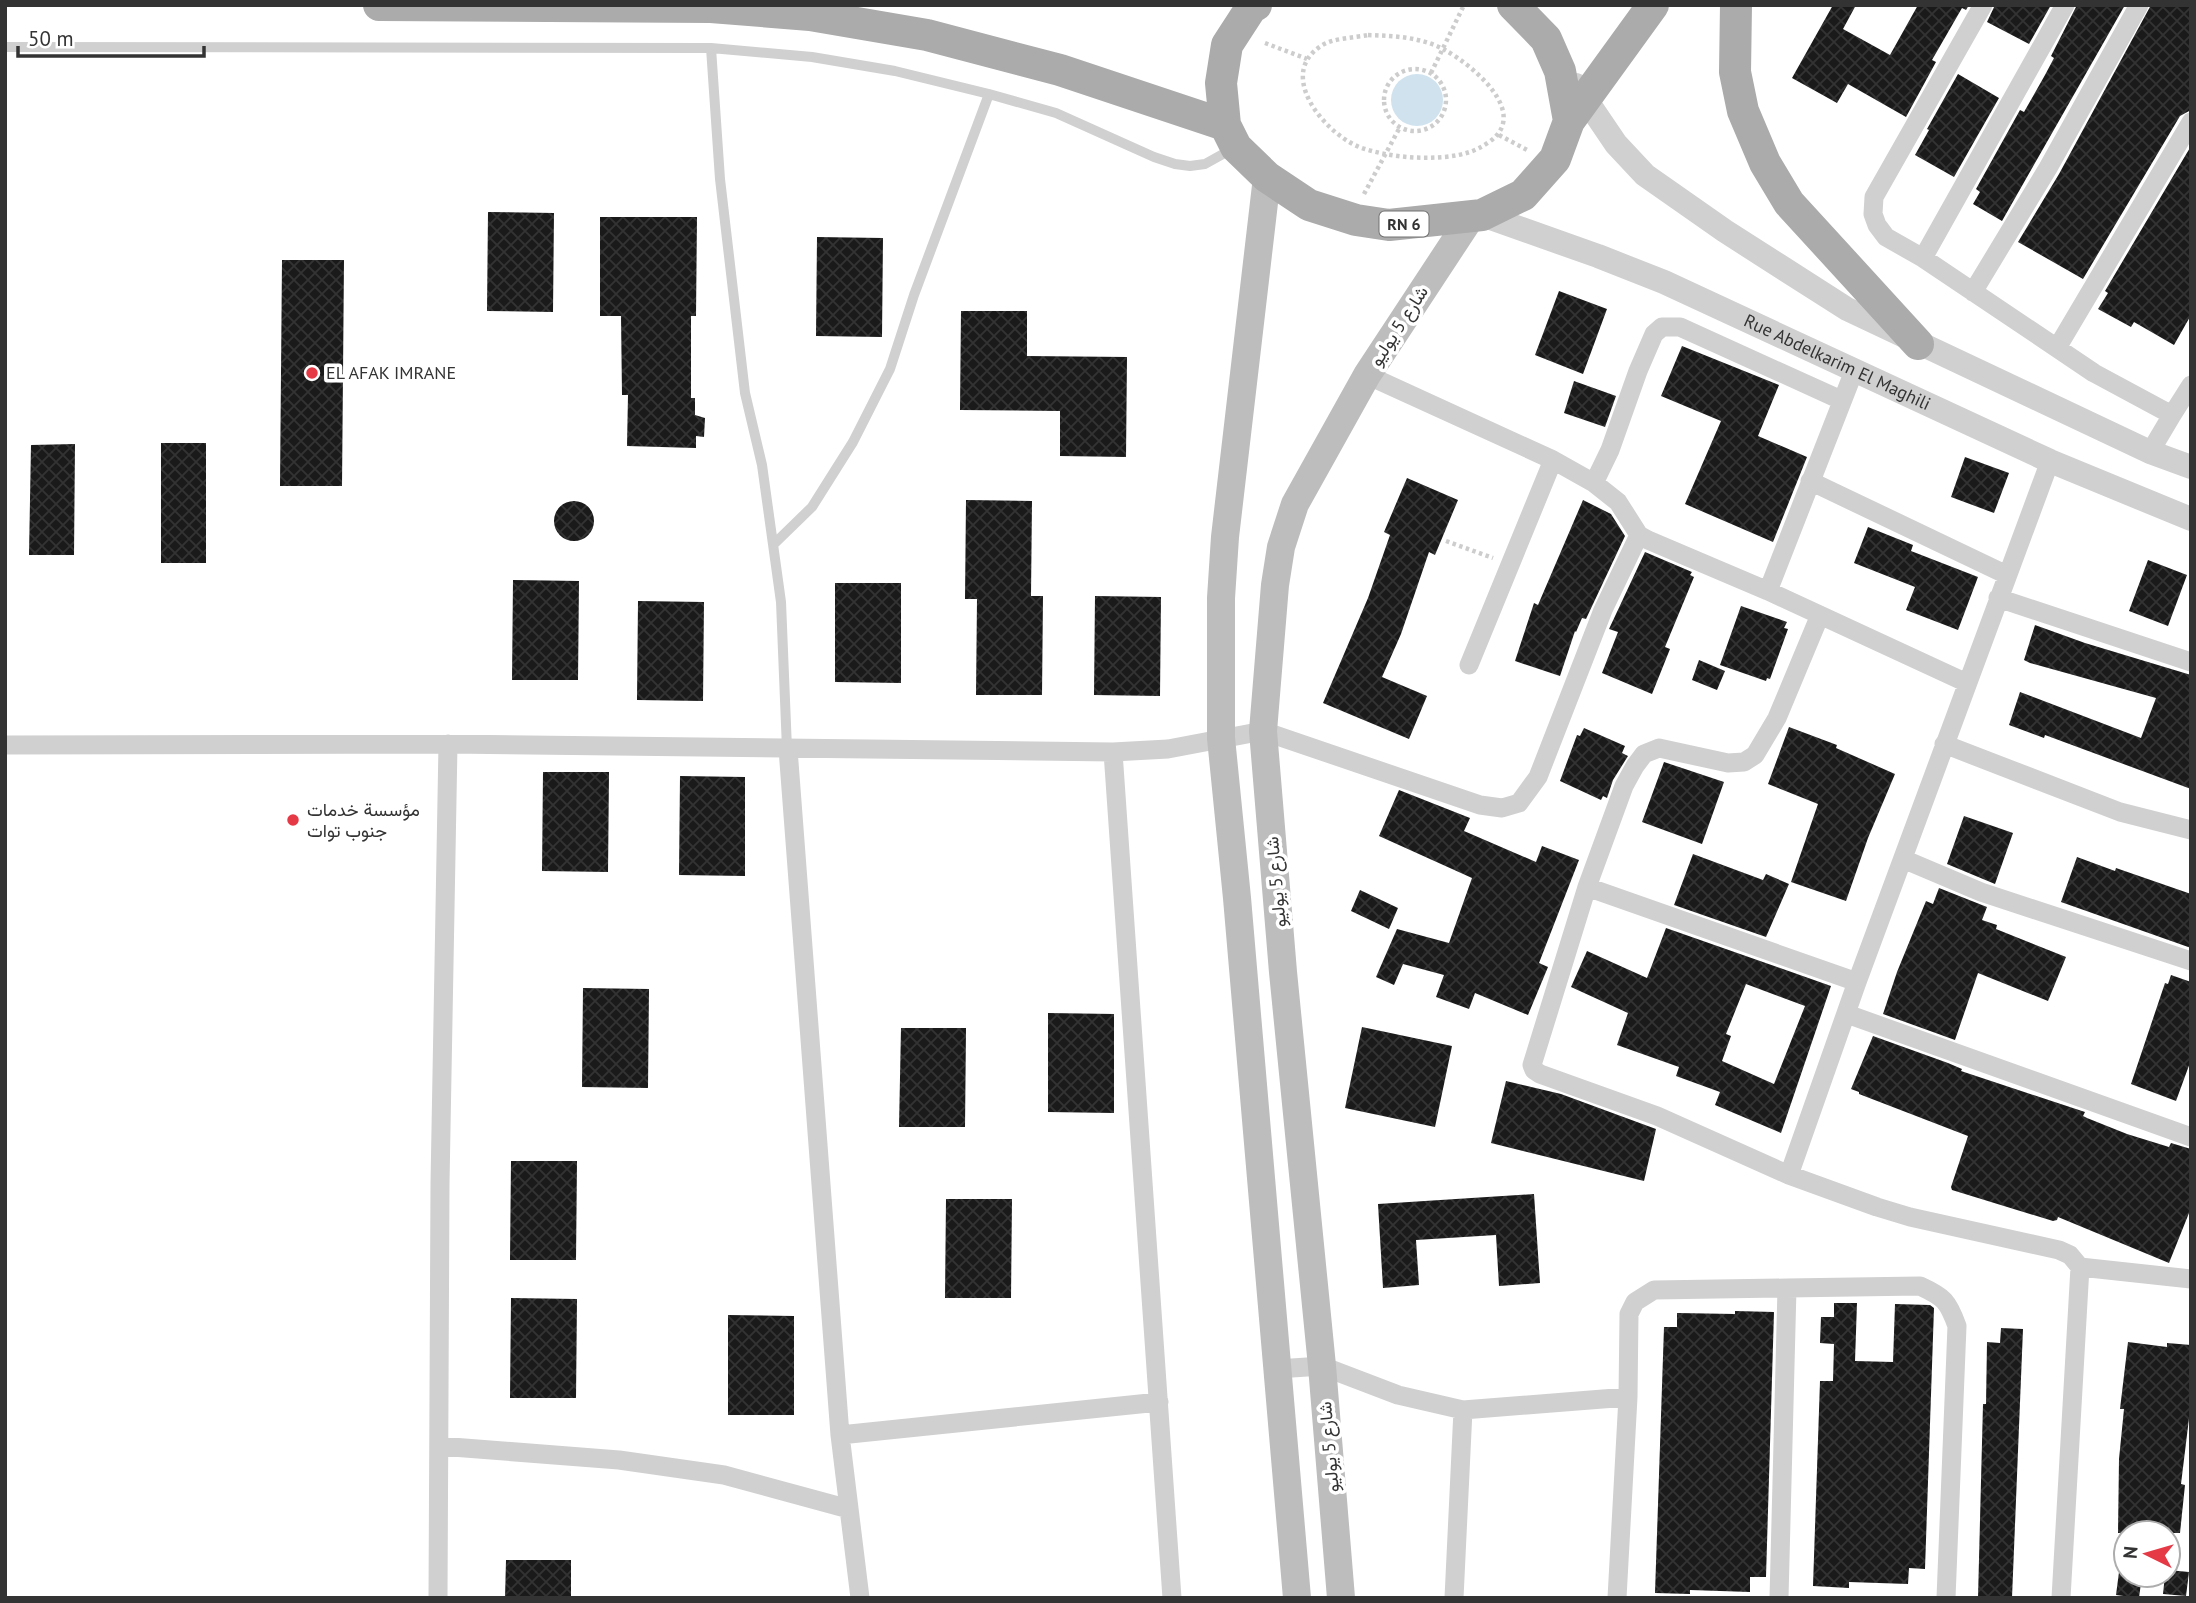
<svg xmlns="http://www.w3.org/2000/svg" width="2196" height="1603" font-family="'PT Sans',Vazirmatn,sans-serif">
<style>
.water{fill:#cfe2ee}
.building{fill:url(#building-cross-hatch);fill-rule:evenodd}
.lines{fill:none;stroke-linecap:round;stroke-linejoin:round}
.path{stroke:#cdcdcd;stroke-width:4.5;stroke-dasharray:3.5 3.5;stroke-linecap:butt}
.service{stroke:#d0d0d0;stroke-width:10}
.minor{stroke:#d0d0d0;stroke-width:19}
.tertiary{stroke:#d0d0d0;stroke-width:24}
.secondary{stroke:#bdbdbd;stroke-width:28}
.primary{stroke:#ababab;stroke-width:32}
.poi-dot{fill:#e63946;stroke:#fff;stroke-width:2.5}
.labels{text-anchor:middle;stroke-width:7;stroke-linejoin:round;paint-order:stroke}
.shield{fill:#fff;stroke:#707070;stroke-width:2}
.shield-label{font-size:16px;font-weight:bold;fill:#333}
.street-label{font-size:18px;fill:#333;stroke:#fff}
.poi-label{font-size:18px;fill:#333;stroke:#fff;text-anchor:start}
</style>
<defs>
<pattern id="building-cross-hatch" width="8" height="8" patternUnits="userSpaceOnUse" patternTransform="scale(1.75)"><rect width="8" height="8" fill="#1a1a1a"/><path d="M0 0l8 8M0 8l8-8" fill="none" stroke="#333"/></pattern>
</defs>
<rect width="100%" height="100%" fill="#fff"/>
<!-- water -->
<path class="water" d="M1391 100a26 26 0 1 1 52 0a26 26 0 1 1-52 0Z"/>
<!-- building -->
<path class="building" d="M1833 5H1856L1843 29 1890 55 1918 5H1969L1966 10 1962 8 1932 60 1936 62 1906 117 1848 84 1837 103 1792 78Z
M1995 5H2051L2029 44 1987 22Z
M2077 5H2125L2002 221 1973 204 1980 192 1976 189 2020 110 2024 112 2045 75 2054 58 2051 56Z
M2151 5H2191V110L2180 116 2083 279 2018 242 2059 174Z
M1958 74 1999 98 1954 177 1915 155 1929 130 1927 129Z
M2191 146V315L2174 345 2134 322 2131 327 2098 309 2108 293 2105 291Z
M488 212 554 213 553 312 487 311Z
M600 217H697L696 316H691V398H695V415L705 418 704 437 696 436V448L627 446 628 395H622L621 316H600Z
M817 237 883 238 882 337 816 336Z
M282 260H344L342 486H280Z
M1559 291 1607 309 1583 374 1535 355Z
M961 311H1027V356L1127 357 1126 457 1060 456V411L960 410Z
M1682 346 1779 385 1758 436 1807 457 1773 542 1685 504 1721 421 1661 396Z
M1574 381 1616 396 1605 427 1564 413Z
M161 443H206V563H161Z
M75 444 74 555H29L31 445Z
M1965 457 2009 473 1994 513 1951 497Z
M1407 478 1458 500 1435 555 1429 552 1401 634 1382 677 1427 696 1409 739 1323 703 1368 598 1390 535 1384 532Z
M966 500 1032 501 1031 596H1043L1042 695H976L977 599H965Z
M1583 500 1611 514 1625 536 1586 619 1582 618 1576 632 1575 631 1560 676 1515 661 1534 603 1538 605Z
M554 521a20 20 0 1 1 40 0a20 20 0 1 1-40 0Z
M1868 527 1913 545 1911 551 1978 577 1958 630 1906 610 1915 587 1854 563Z
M1645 552 1692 572 1690 575 1694 577 1665 647 1670 649 1652 694 1602 673 1618 632 1609 629Z
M2148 560 2187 575 2168 626 2129 611Z
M513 580 579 581 578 680H512Z
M835 583H901V683L835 682Z
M1095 596 1161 597 1160 696 1094 695Z
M638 601 704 602 703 701 637 700Z
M1741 606 1787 622 1784 628 1788 629 1770 679 1767 678 1766 681 1720 665Z
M2035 625 2085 643 2191 675V789L2045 735 2044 738 2009 725 2020 692 2141 738 2156 698 2030 663 2024 660Z
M1699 660 1725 671 1717 690 1692 680Z
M1789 727 1837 745 1836 748 1895 774 1868 838 1846 901 1791 882 1818 804 1768 784Z
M1584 728 1625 746 1622 753 1628 756 1613 780 1607 798 1603 796 1601 800 1560 781 1577 735 1580 736Z
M1664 762 1724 782 1702 844 1642 822Z
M543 772H609L608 872 542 871Z
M680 776 745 777V876L679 875Z
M1399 790 1470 818 1464 831 1536 862 1542 846 1579 860 1539 963 1548 967 1528 1015 1475 993 1469 1009 1436 997 1444 975 1403 964 1394 985 1376 977 1397 929 1449 943 1472 878 1379 836Z
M1964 816 2013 833 1995 884 1947 864Z
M1693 854 1763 880 1766 874 1789 884 1766 937 1674 905Z
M2077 857 2115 871 2116 868 2191 894V948L2061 902Z
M1939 888 1987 907 1982 920 1997 925 1996 929 2066 957 2048 1001 1978 973 1955 1040 1883 1014 1897 972 1926 901 1933 904Z
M1360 890 1398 908 1389 929 1351 911Z
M1666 928 1831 986 1781 1133 1715 1105 1720 1092 1676 1076 1679 1067 1617 1045 1628 1013 1571 987 1587 951 1647 978ZM1746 984 1805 1006 1774 1084 1722 1061 1731 1036 1726 1034Z
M2171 975 2191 982V1060L2176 1101 2131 1084 2165 983 2168 984Z
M583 988 649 989 648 1088 582 1087Z
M1048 1013 1114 1014V1113L1048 1112Z
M1362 1027 1452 1046 1435 1127 1345 1108Z
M901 1028H966L965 1127H899Z
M1873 1036 1948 1063 1962 1069 1961 1071 2085 1112 2083 1116 2087 1118 2127 1134 2169 1147 2171 1143 2191 1149V1208L2169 1263 2058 1217 2057 1220 2053 1221 1952 1190 1951 1187 1968 1136 1859 1094V1092L1851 1089Z
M1506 1081 1561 1094 1656 1129 1644 1181 1491 1143Z
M511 1161H577L576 1260H510Z
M1534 1194 1540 1283 1499 1286 1496 1235 1416 1240 1419 1285 1383 1288 1378 1204Z
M946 1199H1012L1011 1298H945Z
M511 1298 577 1299 576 1398H510Z
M1834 1303H1857L1855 1361 1893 1362 1895 1304 1930 1305 1934 1308 1925 1569 1909 1568 1908 1584 1849 1582V1588L1813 1586 1820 1381H1833L1834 1344 1820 1343 1821 1317H1834Z
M1735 1311 1774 1312 1766 1577H1750V1592L1690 1590V1594L1655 1593 1664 1327H1677V1313L1735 1314Z
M728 1315 794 1316V1415H728Z
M2001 1328 2023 1329 2012 1598H1978L1983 1404H1986L1987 1342 2000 1343Z
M2128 1342 2167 1347V1343L2191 1345V1402L2181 1484 2185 1485 2180 1533H2118L2119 1459 2124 1409H2120Z
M506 1560H571V1598H505Z
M2168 1570 2189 1572 2186 1596 2163 1594 2165 1575H2168Z
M2119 1572 2126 1573V1575H2142L2139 1598 2116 1595Z"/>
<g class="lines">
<!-- path -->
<path class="path" d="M1368 35C1395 36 1421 37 1445 50 1472 65 1531 113 1489 142 1475 152 1462 155 1445 157 1418 159 1391 157 1365 149 1329 139 1274 76 1321 46 1332 38 1354 38 1368 35Z
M1265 43 1307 59
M1384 100a31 31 0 1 1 62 0a31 31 0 1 1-62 0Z
M1431 73 1463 7
M1499 135 1529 151
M1364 194 1400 127
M1446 541 1493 558"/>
<!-- service -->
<path class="service" d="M5 47 711 48 812 57 895 71 989 94 1056 113 1154 157 1175 164 1190 166 1205 164 1232 149
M711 48 720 179 745 393 762 465 781 602 787 749
M775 543 812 507 853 442 890 369 914 295 989 94"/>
<!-- minor -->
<path class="minor" d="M1983 5 1874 197 1873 214 1877 225 1886 237 1923 258 2094 373 2172 415 2150 452
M1923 258 2065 5
M1973 292 2048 168 2139 5
M2057 348 2191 122
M1367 375 1553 460 1594 483 1618 502 1639 535 1648 540 1768 591 1967 683
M2172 415 2191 385
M1810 481 2007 575
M1594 483 1610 450 1638 371 1654 334 1662 327H1680L1841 400
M1768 591 1854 371
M1998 598 2191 662
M1820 615 1777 718 1755 755 1744 762 1728 763 1659 748 1644 754 1635 766 1624 786 1587 887 1532 1065 1534 1070 1540 1074 1657 1116 1789 1175 1877 1207 1910 1217 2059 1250 2070 1255 2080 1267
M1469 665 1553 460
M1944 744 2120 812 2191 830
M5 745 448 744 1113 752 1168 749 1263 731 1480 805 1502 808 1519 803 1538 777 1603 610 1639 535
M788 749 840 1435 860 1598
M1113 752 1172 1598
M1903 859 1981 892 2191 961
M1587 887 1857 982
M1847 1014 2191 1137
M1789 1175 1857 982 2050 461
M1787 1288 1920 1286C1944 1297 1948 1301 1957 1326L1946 1598
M1277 1369 1322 1366 1398 1395 1463 1410 1628 1397
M840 1435 1159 1402
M439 1446 619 1460 724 1475 849 1509
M438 1598 440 1184 448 744
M1454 1598 1463 1410
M1617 1598 1628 1397 1629 1314 1635 1302 1654 1290 1787 1288 1779 1598
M2061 1598 2080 1267 2191 1279"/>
<!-- tertiary -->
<g class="tertiary">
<path d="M1576 85 1616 144 1645 175 1725 231 1847 309 2150 452 2191 467"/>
<path id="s1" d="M1482 215 1598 256 1664 282 2050 461 2191 519"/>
</g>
<!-- secondary -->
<path class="secondary" d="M1267 177 1225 537 1221 598V738L1237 898 1297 1598
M1341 1598 1322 1366 1283 972 1263 731 1275 585 1281 547 1295 504 1367 375 1471 217"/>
<!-- primary -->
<path class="primary" d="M379 5 711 7 810 15 927 35 1060 70 1225 125
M1256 5 1251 8 1227 45 1221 83 1225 125 1236 147 1267 177 1309 205 1356 220 1389 225 1482 215 1523 195 1555 159 1569 121 1560 71 1546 39 1513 5
M1736 5 1735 72 1743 111 1765 163 1789 203 1918 344
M1569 121 1653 5"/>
</g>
<!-- markers -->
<g class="poi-dot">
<circle cx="312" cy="373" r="7"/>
<circle cx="293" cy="820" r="7"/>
</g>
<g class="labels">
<!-- shield labels -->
<rect class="shield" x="1379.5" y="211.5" width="49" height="25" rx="5"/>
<g class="shield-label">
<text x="1404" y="230">RN 6</text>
</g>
<!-- street labels -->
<g class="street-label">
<text transform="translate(1399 326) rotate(-57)" y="6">شارع 5 يوليو</text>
<text dy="6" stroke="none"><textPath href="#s1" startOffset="385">Rue Abdelkarim El Maghili</textPath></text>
<text transform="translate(1276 882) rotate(-95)" y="6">شارع 5 يوليو</text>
<text transform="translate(1329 1447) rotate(-95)" y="6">شارع 5 يوليو</text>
</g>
<!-- poi labels -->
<g class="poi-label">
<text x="326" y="379">EL AFAK IMRANE</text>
<text x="307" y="816">مؤسسة خدمات<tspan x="307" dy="21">جنوب توات</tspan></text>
</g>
</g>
<!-- border -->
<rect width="2196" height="1603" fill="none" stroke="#333333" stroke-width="14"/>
<!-- north arrow -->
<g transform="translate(2147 1554) rotate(275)"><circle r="33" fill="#ffffff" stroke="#adadad" stroke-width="2"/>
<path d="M0-5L12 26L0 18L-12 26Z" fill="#e63946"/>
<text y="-10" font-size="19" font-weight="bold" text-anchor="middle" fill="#333333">N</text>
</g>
<!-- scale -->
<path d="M18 46v10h186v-10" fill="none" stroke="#333333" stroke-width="3.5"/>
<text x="28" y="46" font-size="21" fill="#333333" stroke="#ffffff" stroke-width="5" paint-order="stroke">50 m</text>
</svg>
